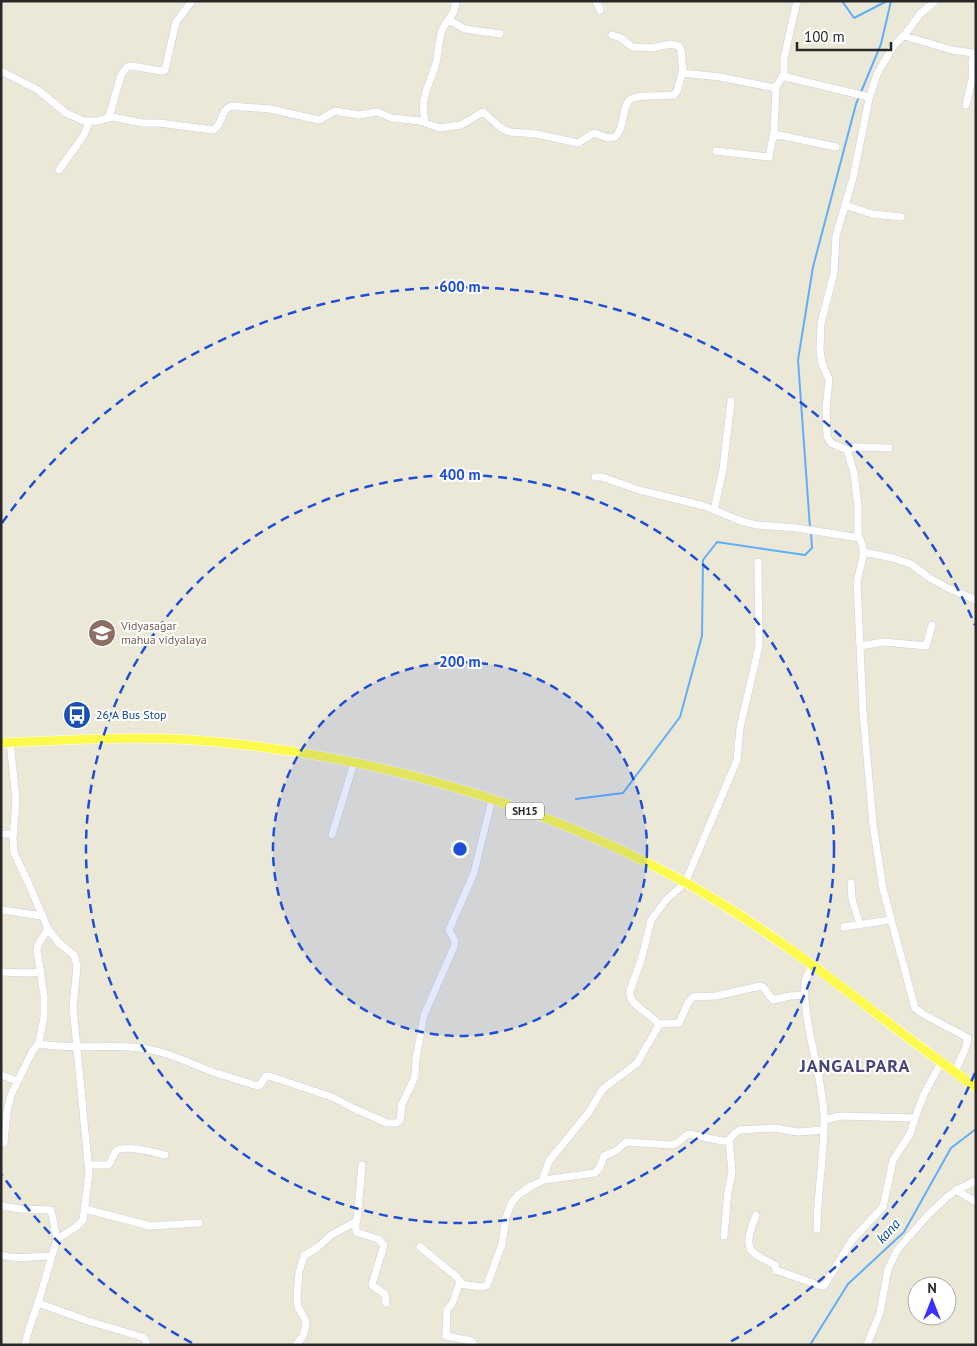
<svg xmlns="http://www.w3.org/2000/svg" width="977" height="1346" font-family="'PT Sans',sans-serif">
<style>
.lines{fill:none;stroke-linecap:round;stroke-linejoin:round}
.stream{stroke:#60aef9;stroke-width:2}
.minor-casing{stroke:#cdcde3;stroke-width:8}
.major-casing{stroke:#fff;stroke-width:10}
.minor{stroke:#fff;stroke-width:7}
.major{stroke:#fcfa4c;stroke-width:9}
.ring{fill:none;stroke:#1d4ed8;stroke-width:2.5;stroke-dasharray:9 6}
.labels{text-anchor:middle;stroke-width:4;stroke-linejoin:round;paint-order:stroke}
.shield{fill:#fff;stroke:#686868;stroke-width:1}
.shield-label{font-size:11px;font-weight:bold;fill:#282828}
.education-label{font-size:12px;fill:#785e54;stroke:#fff;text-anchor:start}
.transit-label{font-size:12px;fill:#164399;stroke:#fff;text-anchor:start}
.water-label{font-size:14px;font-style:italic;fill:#0247a1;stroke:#fff}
.district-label{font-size:18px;font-weight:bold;letter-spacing:1px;fill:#47457c;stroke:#fff}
.centre{fill:#1d4ed8;stroke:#fff;stroke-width:2.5}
.ring-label{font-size:15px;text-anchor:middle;font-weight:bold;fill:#1d4ed8;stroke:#fff;stroke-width:4;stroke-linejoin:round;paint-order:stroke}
</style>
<rect width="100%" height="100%" fill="#ece8d7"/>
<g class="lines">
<!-- stream -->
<path class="stream" d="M842 1 854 18 887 1
M810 528 798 360 813 267 856 104 881 44 891 1
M576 799 623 793 680 717 702 636 703 560 717 542 805 555 812 548 811 533
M810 1345 848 1284 904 1232 951 1148 976 1129"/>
<!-- minor casing -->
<g class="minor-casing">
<path id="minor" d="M596 1 600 10
M935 1 920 14 906 33 894 45 877 74 869 99 853 178 836 236 834 273 821 323 820 349 822 364 829 379 826 409 827 436 831 443 847 450 854 473 858 507V534L863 547V556L857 582 863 712 873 824 883 889 915 1008 923 1014 968 1038 966 1047 955 1072
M449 20 465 29 500 34
M612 35 621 38 632 47 652 48 670 44 679 46 681 50 683 73
M904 36 952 50 973 53 972 79 966 105
M1 71 38 90 66 113 84 121H97L113 117 142 123H159L213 130C223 125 220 110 231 106L270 109 319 120 335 111 359 115 377 112 392 118 420 121 440 128 461 125 483 112 501 128 510 132 536 134 578 143 594 133 608 138 615 137C626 127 621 102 633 98 646 94 661 97 674 95L677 91 682 73 720 77 770 87H776L782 77H786L869 97
M784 77V58L797 1
M109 117 121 75 127 67 132 66 161 71 165 70 176 22 192 1
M425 122C420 94 429 88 436 63 439 52 438 38 443 28 449 16 454 18 456 1
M774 134 836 147
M716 151 769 157 774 131 776 87
M59 170 84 135 89 122
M845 205 872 214 901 217
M846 450 855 447 889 448
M595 477H602L639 490 704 506 741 521 757 525 797 528 859 538
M714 510 723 469 731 401
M863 552 893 558 911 564 931 579 950 589 976 600
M860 646 884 642 926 646 932 625
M10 742 16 799 13 839 14 853 28 882 48 929 59 943 74 955 77 966 73 1007 89 1173 83 1220 76 1227 57 1239 38 1303 29 1329 25 1345
M1 834H13
M332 835 354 763
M851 883 852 899 860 925
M1 910 43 916
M844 927 890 920
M48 929 38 945 37 950 44 996V1017L39 1042 40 1044C74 1050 107 1044 140 1048 166 1051 189 1063 213 1072 228 1077 243 1081 257 1086L260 1085 266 1076H269L332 1097 353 1108 387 1123H396L400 1120 402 1104 415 1077 416 1059 424 1015 454 947 455 941 449 930 474 873 492 799
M812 965C810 971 806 976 805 983 804 991 805 1001 806 1009 810 1045 822 1079 824 1115 825 1153 817 1191 817 1229
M1 972 27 973 41 972
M660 1024 679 1023 688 1003 693 997 716 996 760 986 763 987 773 1000 790 996 805 995
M1 1075 17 1081
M824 1120 840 1116 915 1118 924 1094 941 1063
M4 1143 7 1111 11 1095 33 1050 39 1043
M89 1165H108C112 1161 113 1155 116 1151 124 1144 156 1153 165 1155
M542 1181 549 1161 589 1112 603 1089 637 1063 659 1025C653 1014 628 1006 630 991L642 957 651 920 667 899 685 883 737 760 740 728 759 646 758 562
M956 1190 976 1202
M1 1206 21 1209 51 1210 57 1239
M85 1209 150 1226 199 1223
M756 1215C753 1224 745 1241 751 1250 755 1256 768 1261 775 1265L776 1270 821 1286H824L852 1240 883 1207 893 1160 910 1134 915 1118
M356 1222V1232L378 1239 384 1245 372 1284 373 1286 385 1294 386 1303
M724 1236 728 1192 732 1172 729 1140
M420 1247 457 1277 461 1283
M1 1255C18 1260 34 1256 51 1256
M38 1303 88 1321 142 1337 145 1339 147 1345
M296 1345 303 1336 306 1325 305 1319 298 1307 297 1297 299 1272 304 1256 318 1247 331 1235 357 1221 362 1165
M474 1345 472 1341 446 1336 447 1310 453 1302 459 1284 482 1287 487 1285 502 1244 506 1217 511 1204 518 1195 531 1186 544 1180 595 1173 600 1167 604 1156 617 1150 626 1142 672 1145C680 1144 682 1136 689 1134L722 1141H728L735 1133 740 1130 774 1128 798 1132 823 1130
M867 1345 880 1313 888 1269 898 1249 928 1215 947 1197 958 1189 976 1181"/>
</g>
<!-- major casing -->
<g class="major-casing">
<path id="major" d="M1 743C65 740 130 736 194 740 366 753 537 801 688 884 761 925 828 976 894 1027 921 1048 949 1067 976 1088"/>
</g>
<!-- minor -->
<use href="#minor" class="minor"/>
<!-- major -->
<use href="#major" class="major"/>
</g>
<!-- distance rings -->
<circle cx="460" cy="849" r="187" fill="#1d4ed8" fill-opacity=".12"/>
<g class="ring">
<circle cx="460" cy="849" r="187"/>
<circle cx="460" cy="849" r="374"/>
<path d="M975 1073A562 562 0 0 1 728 1343M192 1343A562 562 0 0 1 2 1175M2 523A562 562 0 0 1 975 625"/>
</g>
<!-- icons -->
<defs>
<g id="university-disc" transform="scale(1.4375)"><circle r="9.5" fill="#8d6e63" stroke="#fff"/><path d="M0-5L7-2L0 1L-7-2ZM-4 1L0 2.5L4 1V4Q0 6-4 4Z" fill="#fff"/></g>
<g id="bus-disc" transform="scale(1.4375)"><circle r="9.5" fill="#1a4fb4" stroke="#fff"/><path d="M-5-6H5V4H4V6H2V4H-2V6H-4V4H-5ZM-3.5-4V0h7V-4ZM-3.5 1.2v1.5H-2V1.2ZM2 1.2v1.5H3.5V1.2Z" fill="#fff"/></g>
</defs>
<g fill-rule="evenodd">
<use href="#university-disc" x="102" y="633"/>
<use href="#bus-disc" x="77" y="715"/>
</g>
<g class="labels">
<!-- shield labels -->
<rect class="shield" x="506" y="802.5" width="38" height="17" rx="4"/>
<g class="shield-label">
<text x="525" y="815">SH15</text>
</g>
<!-- education labels -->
<g class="education-label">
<text x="121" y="630">Vidyasagar<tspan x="121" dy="14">mahua vidyalaya</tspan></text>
</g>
<!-- transit labels -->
<g class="transit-label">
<text x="96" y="719">26 A Bus Stop</text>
</g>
<!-- water labels -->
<g class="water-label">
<text transform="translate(888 1231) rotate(-47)" y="5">kana</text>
</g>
<!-- district labels -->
<g class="district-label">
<text x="855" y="1072">JANGALPARA</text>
</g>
</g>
<circle cx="460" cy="849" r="8" class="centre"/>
<g class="ring-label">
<text x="460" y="292">600 m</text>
<text x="460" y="480">400 m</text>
<text x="460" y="667">200 m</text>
</g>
<!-- border -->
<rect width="977" height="1346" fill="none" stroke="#282828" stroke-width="5"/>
<!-- north arrow -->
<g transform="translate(932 1301)"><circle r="24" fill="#ffffff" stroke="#a9a9a9"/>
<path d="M0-4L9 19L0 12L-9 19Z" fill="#3931ff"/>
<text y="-8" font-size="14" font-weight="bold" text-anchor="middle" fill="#282828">N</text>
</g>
<!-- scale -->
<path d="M797 42v8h94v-8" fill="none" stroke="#282828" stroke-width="2.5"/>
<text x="804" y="42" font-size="15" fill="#282828" stroke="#ffffff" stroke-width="4" paint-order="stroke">100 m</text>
</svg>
